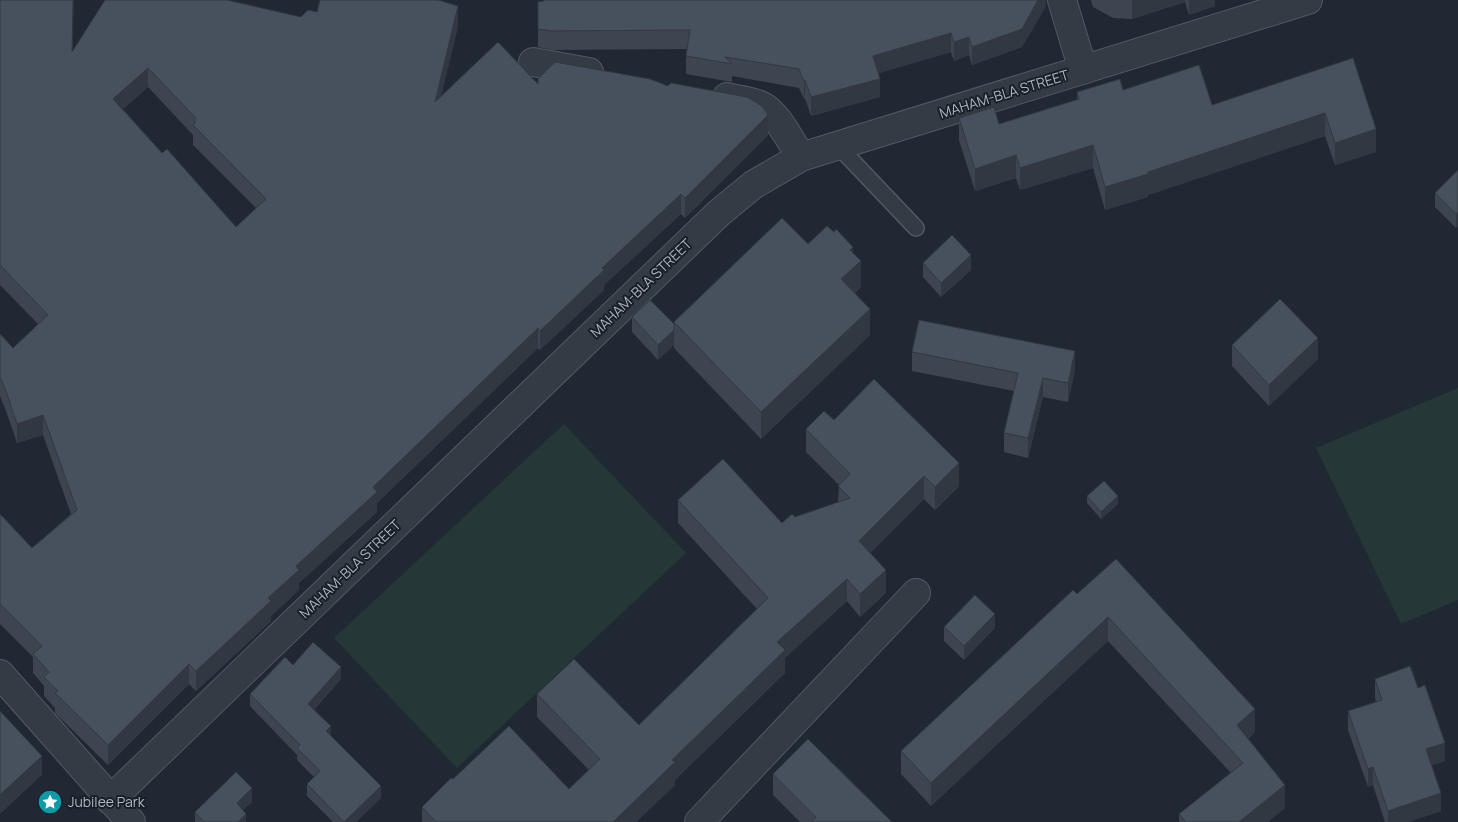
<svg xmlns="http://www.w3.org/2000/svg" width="1458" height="822" font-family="Manrope,sans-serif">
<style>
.green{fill:#253736}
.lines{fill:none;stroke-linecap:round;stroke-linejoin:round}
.lane-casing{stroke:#515962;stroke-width:18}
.street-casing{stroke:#515962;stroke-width:30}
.lane{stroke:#333b44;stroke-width:15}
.street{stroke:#333b44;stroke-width:28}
.wall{fill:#3d4550;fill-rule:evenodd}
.shaded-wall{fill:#323841}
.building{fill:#47505d;stroke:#323841;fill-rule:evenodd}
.labels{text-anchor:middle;stroke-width:4;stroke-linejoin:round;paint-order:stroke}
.street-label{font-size:14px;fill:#adb6c1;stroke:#192028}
.poi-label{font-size:14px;fill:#adb6c1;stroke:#192028;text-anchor:start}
</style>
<rect width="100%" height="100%" fill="#202933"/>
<!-- green -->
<path class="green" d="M1458 388V600L1401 624 1316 448Z
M564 424 686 553 457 768 334 638Z"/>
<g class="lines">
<!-- lane casing -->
<g class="lane-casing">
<path id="lane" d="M838 146 916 228"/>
</g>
<!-- street casing -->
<g class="street-casing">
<path id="street" d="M1062 0 1083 70
M533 62 589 72
M727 97C739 100 752 101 762 106 778 114 791 142 801 157
M0 674 131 822
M110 800 719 213 753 185 801 157 1308 0
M699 822 916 593"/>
</g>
<!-- lane -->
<use href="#lane" class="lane"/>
<!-- street -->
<use href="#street" class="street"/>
</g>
<!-- wall -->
<path class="wall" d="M0 0 72 51 301 17 458 26 441 96 538 84 768 135 685 218 681 214 604 285V290L540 350 538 348 377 503V512L299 583V590L271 616V621L196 691 189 684 108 765 55 713V708L44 696V686L33 673V657L0 624V514L32 548 71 514 43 435 17 443 6 411 0 396V334L13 348 38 324 0 285ZM148 87 193 135V145L256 208 236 227 162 153 123 109Z
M1046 0V6L1022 47 972 65 969 55 954 61 951 52 878 73 880 97 811 116 805 98 804 99 799 88 732 76V82L686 74V56L687 49 552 50 538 47V2Z
M1091 0H1215V6L1189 15 1185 2 1132 19 1113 18 1093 7Z
M1353 58 1376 152 1335 165 1325 136 1148 195V197L1105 210 1093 168 1020 190 1016 178 975 191 959 140V118L999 124 1077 100V92L1123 90 1212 105Z
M1458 170 1456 228 1435 207V193Z
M808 244 853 253 861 287 855 293 870 335 761 439 674 348V345L658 360 632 332V317L674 324V322Z
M923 263 971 270 941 297 923 277Z
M1232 345 1318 359 1269 406 1232 366Z
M912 352 1075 370 1068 402 1043 397 1028 458 1004 452V433L1014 391 912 371Z
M834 420 959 486 935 510 924 499 870 553 886 593 860 617 847 601 785 658V673L675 780V785L636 822H422V807L453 779 569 789 589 770 537 717V694L639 725 757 609 678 523V500L782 523 795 517 838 502 839 485 806 452V429Z
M1087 496 1118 504 1101 519 1087 503Z
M1116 559 1255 732 1248 739 1285 808 1268 822H1179V814L1231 773 1108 641 931 806 901 774V751L1077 594Z
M944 627 995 628 964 660 944 641Z
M293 665 341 679 314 710 331 736 381 798 356 822H333L307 796V784L314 777 297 760V755L250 706V694Z
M1375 679 1445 761 1432 765 1441 811 1408 822H1385L1373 785 1368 787 1348 730V711L1376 702 1375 697Z
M773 774 892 822H800L773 795Z
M252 802 243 810 246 822H195V812Z"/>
<!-- shaded-wall -->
<path class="shaded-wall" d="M73 0H74L72 72V52Z
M1038 0H1046V6L1022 47 972 65V47Z
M1132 0H1185V2L1132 19Z
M1189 0H1215V6L1189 15Z
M458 6V26L435 121V102Z
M951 33V52L873 75V56Z
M969 37V55L954 61V42Z
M148 68V87L113 118V99Z
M880 79V97L811 116V97Z
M805 80V98L804 99V81Z
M1325 113V136L1148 195V197L1105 210V187Z
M768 115V135L685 218V198Z
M1376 129V152L1335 165V143Z
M1093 145V168L1020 190V168Z
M1016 155V178L975 191V169Z
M681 194V214L604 285V290L540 350V331L602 268Z
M1458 212V227L1456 228V214Z
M853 247V268L861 261V287L841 306V279L850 250Z
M971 255V270L941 297V283Z
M870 309V335L761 439V412Z
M538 328V348L377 503V512L299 583V590L271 616V621L196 691V671L296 566 373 487Z
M674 330V345L658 360V345Z
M1318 338V359L1269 406V385Z
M1075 351V370L1068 402V383Z
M1043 378V397L1028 458V438Z
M43 415V435L17 443V424Z
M959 463V486L935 510V487Z
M924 476V499L859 564V541Z
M1118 496V504L1101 519V512Z
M886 570V593L860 617V594Z
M847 579V601L785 658V673L675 780V785L636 822H613L777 642Z
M995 614V628L964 660V646Z
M1108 617V641L931 806V783Z
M189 664V684L108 765V745Z
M341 667V679L308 716V704Z
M1255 709V732L1237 749V725Z
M331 726V738L326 731Z
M1445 743V761L1426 767V749Z
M42 756V775L0 814V795Z
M1373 767V785L1368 787V769Z
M1285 785V808L1268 822H1239Z
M381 786V798L356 822H344Z
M252 788V802L237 816V803Z
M1441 793V811L1408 822H1388V811Z
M246 814V822H238Z"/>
<!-- building -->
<path class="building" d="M0 0H73L72 52 105 0H227L301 17 308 10 317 12 320 0H438L458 6 435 102 498 42 538 84V79L555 62 650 79 668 86 671 83 747 97 762 106 768 115 685 198 681 194 602 268 604 270 540 331 538 328 373 487 377 492 296 566 299 570 268 598 271 601 196 671 189 664 108 745 55 693 58 691 44 677 49 672 33 654 42 646 0 604V514L32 548 77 510 43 415 17 424 6 391 0 377V334L13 348 48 315 0 265ZM148 68 196 118 194 120 196 122 193 125 266 199 236 227 167 149 162 153 113 99Z
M544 0H1038L1022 29 972 47 969 37 954 42 951 33 873 56 880 79 811 97 805 80 804 81 799 69 725 57 732 64 686 56 690 30 552 31 538 29V2L544 1Z
M1353 58 1376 129 1335 143 1325 113 1148 172V174L1105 187 1093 145 1020 168 1016 155 975 169 959 118 994 107 999 124 1079 99 1077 92 1120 79 1123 90 1199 65 1212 105Z
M1458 170V212L1456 214 1435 193Z
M782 218 808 244 827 226 834 232 836 229 853 247 850 250 861 261 841 279 870 309 761 412 674 322Z
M952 235 971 255 941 283 923 263Z
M1280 299 1318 338 1269 385 1232 345Z
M650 300 674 324V330L658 345 632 317Z
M919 320 1075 351 1068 383 1043 378 1028 438 1004 433 1018 373 912 352Z
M874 379 959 463 935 487 924 476 859 541 886 570 860 594 847 579 777 642 785 650 672 760 675 762 613 822H436L422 807 451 778 453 779 509 726 569 789 600 759 537 694 574 659 639 725 768 598 678 500 723 459 782 523 792 514 795 517 850 498 838 486 850 474 806 429 824 411 834 420Z
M1104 481 1118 496 1101 512 1087 496Z
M1116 559 1255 709 1237 725 1285 785 1239 822H1186L1179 814 1243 763 1108 617 931 783 901 751 1073 590 1077 594Z
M975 595 995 614 964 646 944 627Z
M313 642 341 667 308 704 331 726 326 731 381 786 344 822 307 784 320 771 297 748 300 745 250 694 285 657 293 665Z
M1410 666 1418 688 1425 685 1445 743 1426 749 1441 793 1388 811 1373 767 1368 769 1348 711 1382 700 1375 679Z
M0 711 42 756 0 795Z
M808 739 892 822H811L816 817 773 774Z
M236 772 252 788 237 803 246 814 238 822H204L195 812Z"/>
<!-- icons -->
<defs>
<g id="sight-disc" transform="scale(1.25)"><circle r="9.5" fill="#0f9aa8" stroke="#192028"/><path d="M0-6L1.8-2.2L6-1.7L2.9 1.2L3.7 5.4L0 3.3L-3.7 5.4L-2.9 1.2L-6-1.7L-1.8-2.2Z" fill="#fff"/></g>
</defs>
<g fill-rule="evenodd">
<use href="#sight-disc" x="50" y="802"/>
</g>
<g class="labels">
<!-- street labels -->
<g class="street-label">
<text transform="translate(1004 94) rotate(-17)" y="5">MAHAM-BLA STREET</text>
<text transform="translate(641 288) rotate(-44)" y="5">MAHAM-BLA STREET</text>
<text transform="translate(350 569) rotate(-44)" y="5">MAHAM-BLA STREET</text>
</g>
<!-- poi labels -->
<g class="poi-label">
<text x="68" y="807">Jubilee Park</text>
</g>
</g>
</svg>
